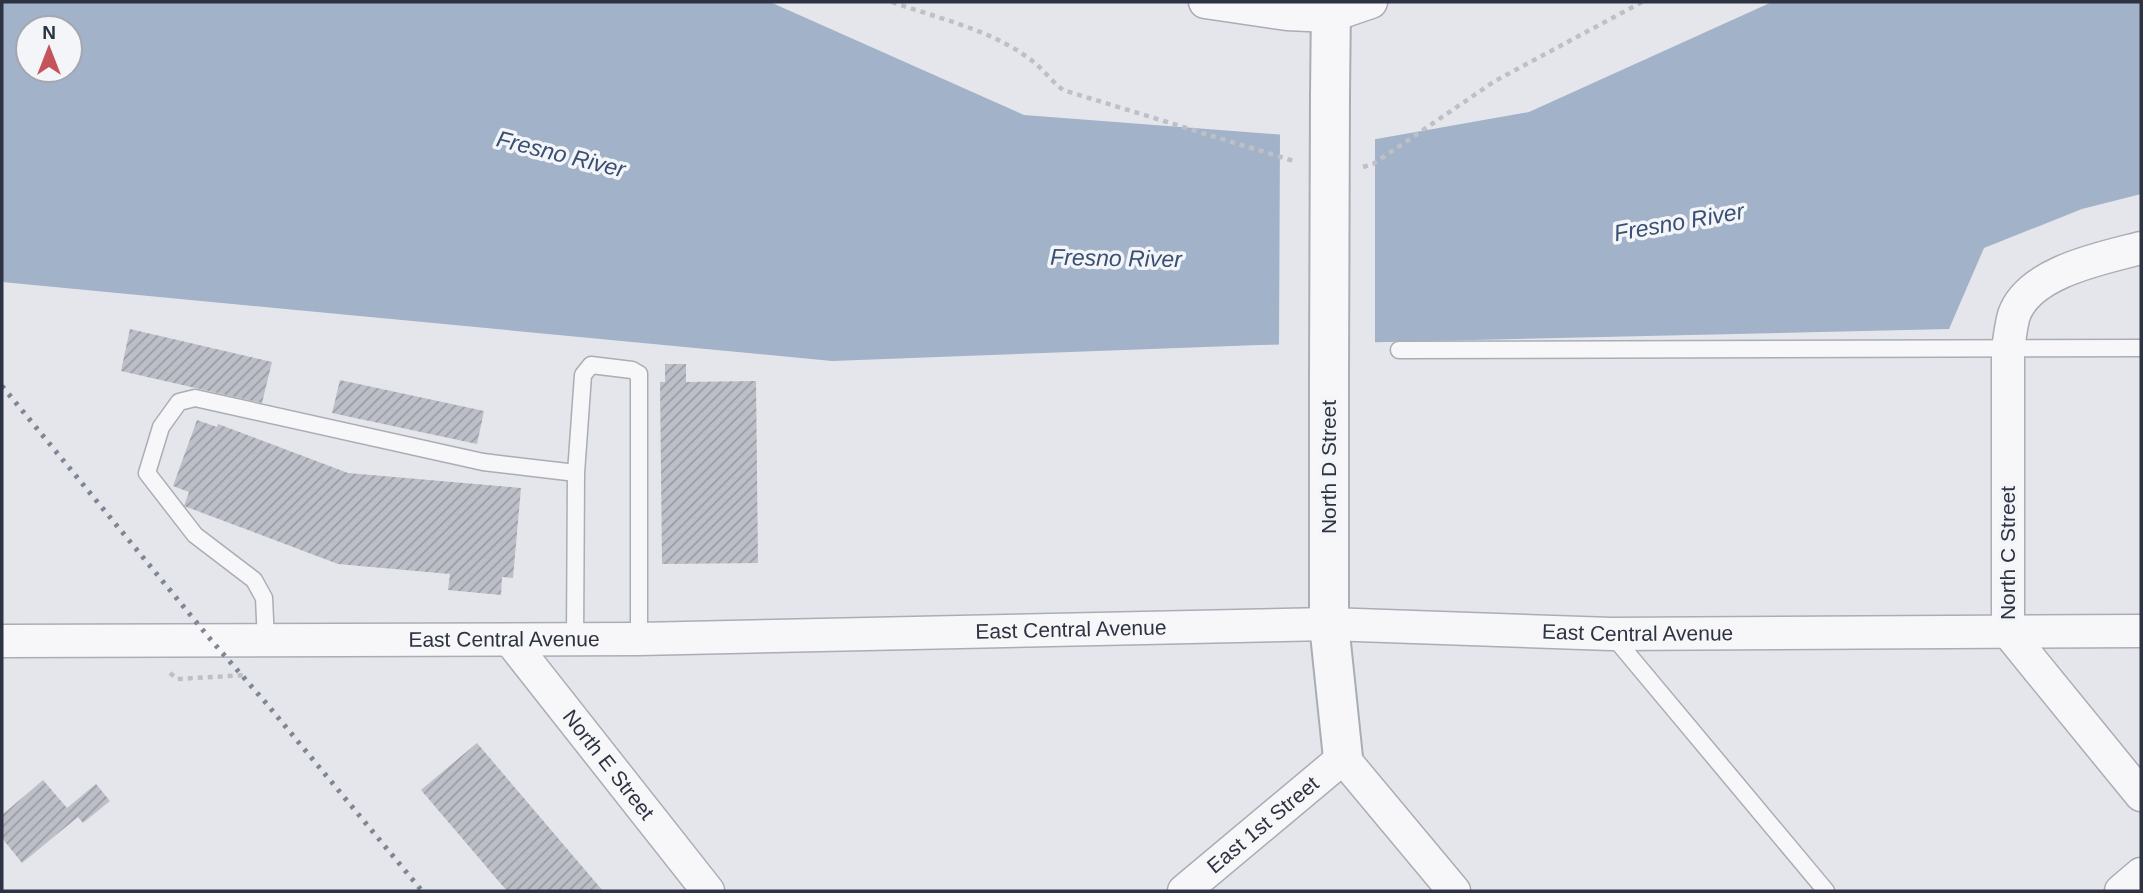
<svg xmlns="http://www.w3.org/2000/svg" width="2143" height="893" font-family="Helvetica,sans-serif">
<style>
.water{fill:#a2b2c8;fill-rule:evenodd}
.pier{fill:#e4e6eb}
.building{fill:url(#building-hatch)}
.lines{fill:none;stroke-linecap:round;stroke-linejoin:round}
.service-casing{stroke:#a9adb5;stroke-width:19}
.minor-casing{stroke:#a9adb5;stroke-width:35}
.tertiary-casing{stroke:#a9adb5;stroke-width:42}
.path{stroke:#bec0c6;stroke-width:4.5;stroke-dasharray:5 5;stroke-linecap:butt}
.service{stroke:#f7f7f9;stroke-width:16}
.minor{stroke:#f7f7f9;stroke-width:32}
.tertiary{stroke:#f7f7f9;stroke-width:38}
.rail{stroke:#7e8594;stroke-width:5;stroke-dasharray:3.5 7;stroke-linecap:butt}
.tertiary-bridge-casing{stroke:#a9adb5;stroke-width:42;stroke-linecap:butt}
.tertiary-bridge{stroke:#f7f7f9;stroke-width:38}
.labels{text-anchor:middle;stroke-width:7;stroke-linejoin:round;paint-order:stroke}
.street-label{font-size:21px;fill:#2d3342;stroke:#f4f5f8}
.water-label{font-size:23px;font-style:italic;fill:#394f74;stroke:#f4f5f8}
</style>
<defs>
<pattern id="building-hatch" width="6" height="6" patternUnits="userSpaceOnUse" patternTransform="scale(1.75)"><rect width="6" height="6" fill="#bcbfc7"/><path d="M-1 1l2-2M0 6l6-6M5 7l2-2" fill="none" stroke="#999ca3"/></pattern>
</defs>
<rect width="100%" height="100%" fill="#e4e6eb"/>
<!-- water -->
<path class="water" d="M2 2H770L1024 115 1365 141 1529 112 1772 2H2141V194L2082 209 1984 248 1949 329 1259 345 832 361 2 282ZM28 28H70V70H28Z"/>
<!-- pier -->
<path class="pier" d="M1280 131 1365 137 1375 135V346L1279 348Z"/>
<!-- building -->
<path class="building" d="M130 329 272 362 262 403 121 371Z
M665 364H686V382L756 381 758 563 662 564 660 382H665Z
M340 380 484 411 477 444 332 413Z
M197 420 217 427 218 424 348 473 521 488 513 578 502 577 501 595 448 590 450 574 338 564 184 506 189 492 173 486Z
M477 743 603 891H507L421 790Z
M43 780 67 808 96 784 110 801 83 823 78 817 22 863 2 838V815Z"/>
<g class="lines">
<!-- service casing -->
<g class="service-casing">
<path id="service" d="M1399 350 2141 348
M1612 635 1826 891
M575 640 576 473 583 375 591 365 632 370 639 374V639
M266 641 264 598 254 580 195 535 147 473 161 427 179 402 195 398 483 462 576 473"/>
</g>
<!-- minor casing -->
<g class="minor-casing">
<g id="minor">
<path d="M1205 2 1287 14 1330 16 1371 2"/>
<path d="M2141 248C2102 258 2029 272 2014 315 2011 325 2010 337 2008 348V632L2141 795"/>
<path id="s1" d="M510 640 708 891"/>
<path id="s2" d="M2 641 639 639 1329 624 1611 634 2141 631"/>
<path id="s3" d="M1184 891 1343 758 1454 891"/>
<path d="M2121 891 2141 874"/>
</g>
</g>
<!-- tertiary casing -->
<g class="tertiary-casing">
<path id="tertiary" d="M1330 96 1331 2
M1329 377V624L1343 758"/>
</g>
<!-- path -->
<path class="path" d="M892 2C937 18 988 29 1027 57 1041 66 1050 80 1063 90L1297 162
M1363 167 1373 164 1495 81 1642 2
M170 673 177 679 247 675"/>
<!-- service -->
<use href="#service" class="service"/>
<!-- minor -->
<use href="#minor" class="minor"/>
<!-- tertiary -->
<use href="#tertiary" class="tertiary"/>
<!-- rail -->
<path class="rail" d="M2 386 211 640 266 703 422 891"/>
<!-- tertiary-bridge casing -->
<g class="tertiary-bridge-casing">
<path id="tertiary-bridge" d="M1329 377 1330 96"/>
</g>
<!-- tertiary-bridge -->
<use href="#tertiary-bridge" class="tertiary-bridge"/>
</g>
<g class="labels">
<!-- street labels -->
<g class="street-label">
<text transform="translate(1329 467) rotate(-90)" y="7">North D Street</text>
<text transform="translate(2008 553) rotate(-90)" y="7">North C Street</text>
<text dy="7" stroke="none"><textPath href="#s2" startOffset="1069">East Central Avenue</textPath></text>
<text dy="7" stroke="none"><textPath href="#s2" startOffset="1636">East Central Avenue</textPath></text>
<text dy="7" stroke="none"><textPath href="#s2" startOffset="502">East Central Avenue</textPath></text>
<text dy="7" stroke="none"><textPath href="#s1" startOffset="159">North E Street</textPath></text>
<text dy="7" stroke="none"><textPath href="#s3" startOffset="103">East 1st Street</textPath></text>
</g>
<!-- water labels -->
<g class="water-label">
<text transform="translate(561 154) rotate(14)" y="8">Fresno River</text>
<text transform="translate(1679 222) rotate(-10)" y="8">Fresno River</text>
<text transform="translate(1116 258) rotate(1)" y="8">Fresno River</text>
</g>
</g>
<!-- border -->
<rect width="2143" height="893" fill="none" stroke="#2d3342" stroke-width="7"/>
<!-- north arrow -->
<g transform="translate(49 49)"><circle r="33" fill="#f4f5f8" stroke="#a4a7af" stroke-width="2"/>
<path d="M0-5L12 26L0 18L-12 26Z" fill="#c6535c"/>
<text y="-10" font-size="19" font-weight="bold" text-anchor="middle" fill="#2d3342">N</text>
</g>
</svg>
